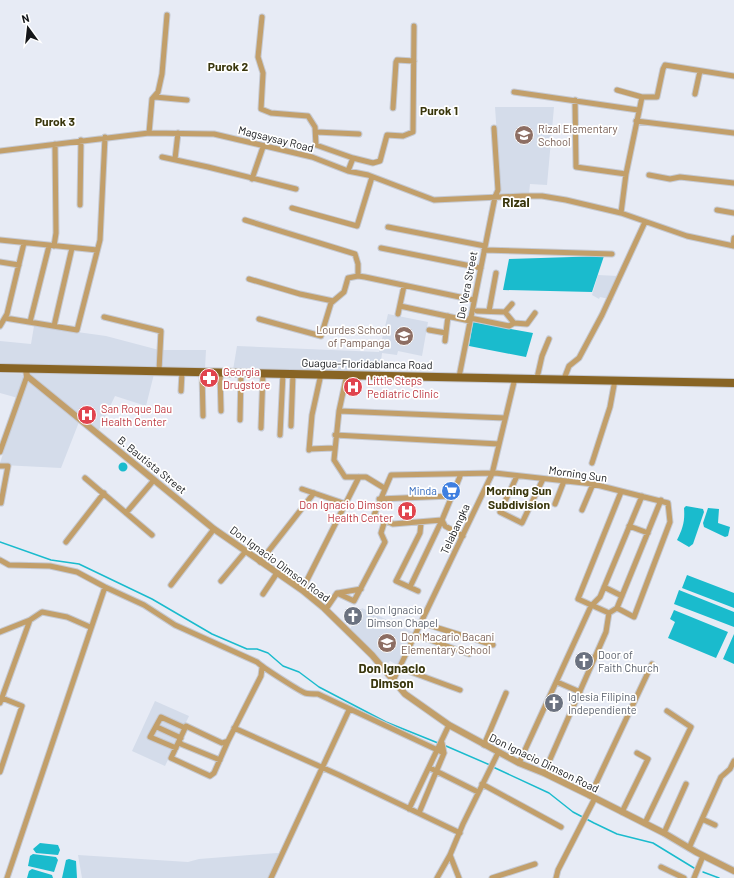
<svg xmlns="http://www.w3.org/2000/svg" width="734" height="878" font-family="Barlow,sans-serif">
<style>
.built{fill:#d4dcea}
.water{fill:#1abbcd}
.lines{fill:none;stroke-linecap:round;stroke-linejoin:round}
.stream{stroke:#1abbcd;stroke-width:1.5}
.minor-casing{stroke:#c5c9d2;stroke-width:7}
.tertiary-casing{stroke:#c5c9d2;stroke-width:8}
.primary-casing{stroke:#c5c9d2;stroke-width:10}
.minor{stroke:#c29f6a;stroke-width:5}
.tertiary{stroke:#c29f6a;stroke-width:6}
.primary{stroke:#886424;stroke-width:8}
.labels{text-anchor:middle;stroke-width:3.5;stroke-linejoin:round;paint-order:stroke}
.education-label{font-size:11px;fill:#785e54;stroke:#fff;text-anchor:start}
.street-label{font-size:11px;fill:#15171a;stroke:#fff}
.health-label{font-size:11px;fill:#be3a42;stroke:#fff;text-anchor:start}
.shop-label{font-size:11px;fill:#366cbe;stroke:#fff;text-anchor:end}
.worship-label{font-size:11px;fill:#5b616d;stroke:#fff;text-anchor:start}
.neighbourhood-label{font-size:12px;font-weight:bold;fill:#39360c;stroke:#fff}
.quarter-label{font-size:13px;font-weight:bold;fill:#39360c;stroke:#fff}
</style>
<rect width="100%" height="100%" fill="#e7ebf5"/>
<!-- built -->
<path class="built" d="M495 107H554L547 185 530 184 529 193 501 194Z
M598 275 618 276 611 294 614 300 600 297 599 299 592 295Z
M388 314 428 322 422 356 398 351 397 355 382 353 380 372 233 370 237 346 379 352Z
M34 326 106 336 159 350H206L205 369 0 364V341L31 344Z
M32 372 154 374 146 406 115 396 98 432 29 375Z
M0 373 21 374 24 376 18 398 0 393Z
M27 379 79 422 61 468 2 465 0 463Z
M362 608 415 633 399 666 390 661 385 666 350 629Z
M155 701 189 716 165 766 132 751Z
M277 853 280 854 270 878H82L78 855 188 862 199 859Z"/>
<!-- water -->
<path class="water" d="M604 256 592 292 503 290 509 259Z
M473 322 533 333 526 357 469 346Z
M118.5 467a4.5 4.5 0 1 1 9 0a4.5 4.5 0 1 1-9 0Z
M686 506 703 509 704 512 693 544 689 547 677 540C683 528 685 521 684 508Z
M708 508 719 509 718 523 730 527 728 536 725 537 704 527 703 523Z
M687 575 734 593V608L682 588Z
M679 590 734 612V627L674 604Z
M674 610 728 632 716 658 668 638 675 622 670 619Z
M734 634V664L723 659Z
M40 843 58 845 60 850 58 855 36 853 33 849Z
M33 854 56 857 58 860 54 872 28 866 30 856Z
M69 859 76 861 77 878H62L66 860Z
M32 869 52 875 53 878H27L29 871Z"/>
<g class="lines">
<!-- stream -->
<path class="stream" d="M0 542 51 560 79 564 152 599 212 634 247 649H257L268 653 283 666 299 672 319 687 386 722 438 743
M446 746 490 765
M493 767 549 793 573 812 594 823 617 834 653 843 694 868
M703 872 719 878"/>
<!-- minor casing -->
<g class="minor-casing">
<path id="minor" d="M262 17 258 57 263 73 261 109 271 113 308 116 315 127 316 145 353 158 348 171
M617 90 642 97 626 174 621 213
M514 92 638 110
M695 94 700 71
M155 97 187 100
M642 97H657L663 69 665 65 734 76
M575 100 576 167 626 174
M393 108 396 62 397 60 414 61
M636 121 734 133
M316 132 359 134
M149 133 152 99 158 92 162 74 167 15
M0 151 149 133 214 134 312 157 348 171 368 175 434 200 523 196H542L566 200 621 213 687 236 734 246
M162 157 208 167 296 189
M353 158 373 163 380 161 387 135 403 136 413 132 414 26
M175 159 178 133
M649 175 670 179 680 177 734 183
M252 179 263 147
M80 205 81 140
M292 208 357 226 372 177
M717 210 734 213
M245 220 355 254 358 264V276
M388 227 485 246
M0 240 97 250
M54 246 56 233 55 144
M733 246 734 238
M381 248 481 268
M484 250 612 254
M0 262 19 265
M249 279 300 294 333 301
M400 306 470 321
M477 311 505 312 512 304
M489 311 496 273
M505 312 514 323 527 324 535 313
M398 314 404 286
M104 317 161 331 159 371
M5 318 77 330 100 240 105 137
M470 318 509 326 514 323
M259 319 321 336 331 303 344 292 348 278 358 276 365 277 474 300
M30 322 49 246
M0 326 7 314 24 243
M54 326 72 248
M429 330 446 333
M445 341 448 316
M202 372 203 416
M220 372 221 411
M347 374 339 411 334 460 345 477H366L384 488
M459 377 495 197 498 190 494 128
M537 378 542 356 549 339
M564 379 569 366 579 358 602 315 645 222
M181 391 182 372
M339 411 505 418
M240 420 241 373
M291 426 293 373
M261 428 263 373
M280 435 283 373
M335 435 499 444
M309 449 334 448
M309 450 312 415 321 374
M0 452 27 376
M592 463 610 407 615 380
M0 466H8L1 503
M517 476 500 512 522 523 543 479
M85 478 152 535
M302 489 346 504
M621 492 578 599 609 613 617 608 661 500
M379 499 451 496
M555 504 564 481
M582 510 593 484
M126 513 154 480
M629 526 648 533
M463 536 445 526 442 520 393 524 374 515 391 475 495 473 593 484 668 503 670 522 634 617 617 608
M66 542 104 493
M0 560 9 565 50 566 77 572 105 587 144 605 175 625 257 662C262 667 298 690 305 693 309 694 314 694 318 694L444 753
M260 562 314 493
M221 581 245 552
M171 585 214 529
M410 587 442 520 461 474
M604 587 622 596
M302 590 359 477
M418 591 396 581 420 533 421 523
M338 593 361 589
M263 594 277 573
M326 609 337 593 354 601 385 542 381 533 385 520
M422 623 493 645
M0 632 30 620 42 612 67 617 90 627
M416 635 469 654
M400 668 460 690
M393 681 492 474 515 378
M557 682 580 692
M0 703 30 620
M157 727 181 738
M234 728 339 775 460 833
M179 741 171 758 210 776 214 773 228 741
M484 745 506 693
M176 748 150 737 161 717 185 728
M220 760 181 744 179 741 186 726 222 743 228 741 261 676 262 668
M519 763 591 606 600 597 642 496
M430 768 478 792
M0 772 22 706 2 698
M544 773 606 632 609 613
M482 784 561 827
M590 796 652 664
M409 809 449 725
M622 812 648 759 637 753
M419 813 444 753 442 743
M702 819 715 825
M645 823 691 727 667 711
M664 833 686 784
M689 848 721 777 730 769 734 761
M450 855 459 878
M661 867 684 878
M7 878 105 587
M271 878 349 710
M437 878 450 855 463 824 498 753
M492 878 535 864
M556 878 558 870 595 798
M694 878 703 856"/>
</g>
<!-- tertiary casing -->
<g class="tertiary-casing">
<path id="tertiary" d="M26 370 27 376 214 529 302 590 324 608 372 655 405 694 449 725 519 763 544 773 589 795 664 833 696 852 734 871"/>
</g>
<!-- primary casing -->
<g class="primary-casing">
<path id="primary" d="M0 368 734 383"/>
</g>
<!-- minor -->
<use href="#minor" class="minor"/>
<!-- tertiary -->
<use href="#tertiary" class="tertiary"/>
<!-- primary -->
<use href="#primary" class="primary"/>
</g>
<!-- icons -->
<defs>
<g id="school-disc" transform="scale(1)"><circle r="9.5" fill="#8d6e63" stroke="#fff"/><path d="M0-5L7-2L0 1L-7-2ZM-4 1L0 2.5L4 1V4Q0 6-4 4Z" fill="#fff"/></g>
<g id="pharmacy-disc" transform="scale(1)"><circle r="9.5" fill="#e0444e" stroke="#fff"/><path d="M-2-6h4v4h4v4h-4v4h-4v-4h-4v-4h4Z" fill="#fff"/></g>
<g id="hospital-disc" transform="scale(1)"><circle r="9.5" fill="#e0444e" stroke="#fff"/><path d="M-5-5h3v3.5h4V-5h3V5h-3V1.5h-4V5h-3Z" fill="#fff"/></g>
<g id="supermarket-disc" transform="scale(1)"><circle r="9.5" fill="#3f7fe0" stroke="#fff"/><path d="M-6-5.5h2.5l.6 2H6L4.5 2H-2.5L-4.4-4H-6ZM-1.5 3.2a1.3 1.3 0 1 0 .1 0ZM3 3.2a1.3 1.3 0 1 0 .1 0Z" fill="#fff"/></g>
<g id="church-disc" transform="scale(1)"><circle r="9.5" fill="#6b7280" stroke="#fff"/><path d="M-1.2-6h2.4v3.5h3.3v2.4h-3.3V6h-2.4V-.1h-3.3v-2.4h3.3Z" fill="#fff"/></g>
</defs>
<g fill-rule="evenodd">
<use href="#school-disc" x="524" y="135"/>
<use href="#school-disc" x="404" y="336"/>
<use href="#pharmacy-disc" x="209" y="378"/>
<use href="#hospital-disc" x="353" y="387"/>
<use href="#hospital-disc" x="87" y="415"/>
<use href="#supermarket-disc" x="451" y="491"/>
<use href="#hospital-disc" x="407" y="511"/>
<use href="#church-disc" x="353" y="616"/>
<use href="#school-disc" x="387" y="643"/>
<use href="#church-disc" x="584" y="661"/>
<use href="#church-disc" x="554" y="703"/>
</g>
<g class="labels">
<!-- education labels -->
<g class="education-label">
<text x="538" y="133">Rizal Elementary<tspan x="538" dy="13">School</tspan></text>
<text x="390" y="334" text-anchor="end">Lourdes School<tspan x="390" dy="13">of Pampanga</tspan></text>
<text x="401" y="641">Don Macario Bacani<tspan x="401" dy="13">Elementary School</tspan></text>
</g>
<!-- street labels -->
<g class="street-label">
<text transform="translate(276 139) rotate(14)" y="4">Magsaysay Road</text>
<text transform="translate(467 285) rotate(-79)" y="4">De Vera Street</text>
<text transform="translate(367 364) rotate(1)" y="4">Guagua-Floridablanca Road</text>
<text transform="translate(152 465) rotate(39)" y="4">B. Bautista Street</text>
<text transform="translate(578 474) rotate(8)" y="4">Morning Sun</text>
<text transform="translate(455 529) rotate(-65)" y="4">Telabangka</text>
<text transform="translate(280 564) rotate(36)" y="4">Don Ignacio Dimson Road</text>
<text transform="translate(544 763) rotate(26)" y="4">Don Ignacio Dimson Road</text>
</g>
<!-- health labels -->
<g class="health-label">
<text x="223" y="376">Georgia<tspan x="223" dy="13">Drugstore</tspan></text>
<text x="367" y="385">Little Steps<tspan x="367" dy="13">Pediatric Clinic</tspan></text>
<text x="101" y="413">San Roque Dau<tspan x="101" dy="13">Health Center</tspan></text>
<text x="393" y="509" text-anchor="end">Don Ignacio Dimson<tspan x="393" dy="13">Health Center</tspan></text>
</g>
<!-- shop labels -->
<g class="shop-label">
<text x="437" y="495">Minda</text>
</g>
<!-- worship labels -->
<g class="worship-label">
<text x="367" y="614">Don Ignacio<tspan x="367" dy="13">Dimson Chapel</tspan></text>
<text x="598" y="659">Door of<tspan x="598" dy="13">Faith Church</tspan></text>
<text x="568" y="701">Iglesia Filipina<tspan x="568" dy="13">Independiente</tspan></text>
</g>
<!-- neighbourhood labels -->
<g class="neighbourhood-label">
<text x="228" y="71">Purok 2</text>
<text x="439" y="115">Purok 1</text>
<text x="55" y="126">Purok 3</text>
<text x="519" y="495">Morning Sun<tspan x="519" dy="14">Subdivision</tspan></text>
</g>
<!-- quarter labels -->
<g class="quarter-label">
<text x="516" y="207">Rizal</text>
<text x="392" y="673">Don Ignacio<tspan x="392" dy="15">Dimson</tspan></text>
</g>
</g>
<!-- north arrow -->
<g transform="translate(28 28) rotate(345)" stroke="#ffffff" stroke-width="3" paint-order="stroke">
<path d="M0-3L7 15L0 10L-7 15Z" fill="#15171a"/>
<text y="-6" font-size="11" font-weight="bold" text-anchor="middle" fill="#15171a">N</text>
</g>
</svg>
